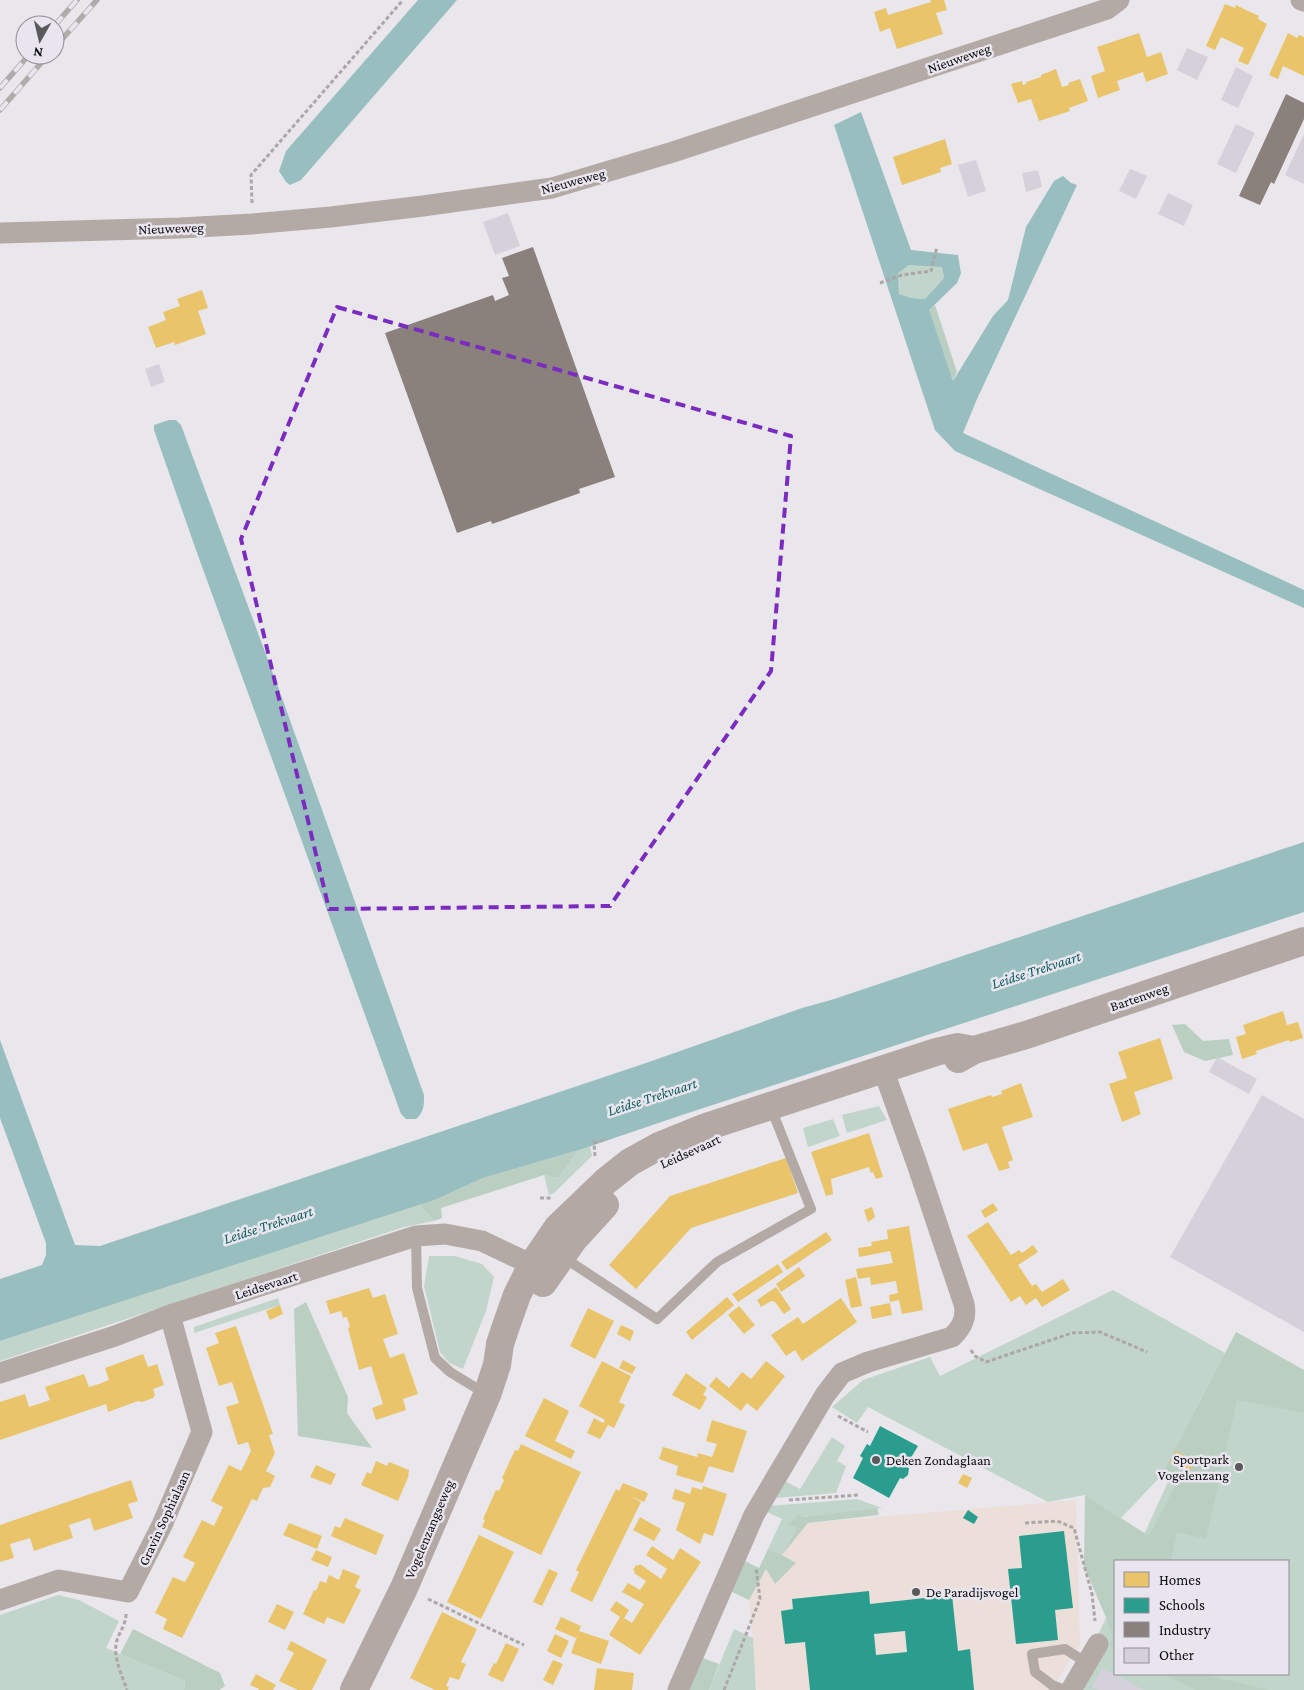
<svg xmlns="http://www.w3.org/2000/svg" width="1304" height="1690" font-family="'Crimson Pro',serif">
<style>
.education{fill:#ecdfda}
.green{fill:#c2d5ca}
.forest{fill:#bacfc2}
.water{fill:#98bec0;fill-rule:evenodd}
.homes{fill:#e9c46a}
.schools{fill:#2a9d8f;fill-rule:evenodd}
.industry{fill:#8a817c}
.building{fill:#d4d1db}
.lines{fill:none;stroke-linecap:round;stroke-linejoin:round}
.path{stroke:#aca6a5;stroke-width:3;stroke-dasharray:4 2.5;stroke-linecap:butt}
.service{stroke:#b4aaa5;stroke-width:10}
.minor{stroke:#b4aaa5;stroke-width:21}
.secondary{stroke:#b3a8a4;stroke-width:28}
.rail-casing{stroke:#b1acac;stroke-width:5.5}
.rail{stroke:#e8e5ee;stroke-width:4;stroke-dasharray:11;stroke-linecap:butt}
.marked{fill:none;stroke:#7b2cbf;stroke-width:4;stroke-dasharray:10 6;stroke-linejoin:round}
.poi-dot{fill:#5a595c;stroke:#e8e5ee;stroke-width:2}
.labels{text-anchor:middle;stroke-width:5;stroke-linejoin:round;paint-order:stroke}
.street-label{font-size:14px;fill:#0d0c0f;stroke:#e8e5ee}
.poi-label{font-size:14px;fill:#0d0c0f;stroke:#e8e5ee;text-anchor:start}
.water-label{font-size:15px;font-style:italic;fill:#0d5c5e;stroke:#e8e5ee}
</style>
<rect width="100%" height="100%" fill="#e9e7ec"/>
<!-- education -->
<path class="education" d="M1076 1500 1080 1644 1051 1690H757L749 1600 766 1569 774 1584 795 1563 782 1555 808 1523Z"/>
<!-- green -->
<path class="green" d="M909 265 942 266 944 278 925 299 911 298 899 294 898 272Z
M879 1106 887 1120 847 1133 842 1115Z
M833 1119 840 1136 808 1147 803 1128Z
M590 1146 592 1156 554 1193 549 1195 544 1175 558 1178 579 1150Z
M419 1204 434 1221 404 1227 0 1361V1341Z
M429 1256H455L482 1264 494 1277 486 1311 463 1369 449 1363 440 1352 424 1286Z
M1113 1290 1225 1353 1160 1477 1121 1518 1085 1495 1048 1502 868 1407 857 1423 832 1407 863 1380 930 1357 940 1376Z
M278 1298 280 1305 194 1333V1327Z
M1236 1332 1304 1372V1690H1073L1115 1598V1674H1288V1561H1132Z
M832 1437 845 1446 837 1461 846 1466 836 1493 776 1498 783 1480 800 1489Z
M857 1499 882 1508 803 1517 798 1515 788 1526 797 1527 782 1555 768 1549 782 1519 765 1511 768 1506Z
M58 1595 79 1600 119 1621 106 1648 185 1681 184 1690H0V1615Z
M734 1629 753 1638 756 1690H709Z"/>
<!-- forest -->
<path class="forest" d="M935 305 957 372 953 381 928 310Z
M1185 1024 1203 1041 1229 1039 1233 1055 1205 1061 1184 1052 1172 1025Z
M579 1150 558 1178 544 1175 441 1208 442 1218 434 1221 419 1204 437 1199 483 1178Z
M306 1302 348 1397 347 1413 372 1448 298 1436 294 1309Z
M1236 1332 1304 1370V1413L1237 1400 1206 1539 1177 1532 1171 1561H1115V1649L1110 1646 1113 1638 1107 1620 1084 1566 1085 1495 1149 1536 1175 1486 1160 1477Z
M877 1508 879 1515 808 1523 782 1555 796 1563 775 1584 766 1569 749 1600 730 1591 743 1560 759 1568 768 1549 782 1555 797 1527 787 1526 798 1514 803 1517Z
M133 1629 220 1673 225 1686 219 1690H184L185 1681 120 1654Z
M703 1658 719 1664 709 1690H688Z
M1164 1674H1201L1270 1690H1196Z"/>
<!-- water -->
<path class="water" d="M418 0H457L301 180 290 185 286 182 279 171 286 151Z
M861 112 911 250 958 255 961 273 957 283 929 310 953 381 993 316 1008 300 1026 227 1054 181 1063 176 1071 183 1077 185 977 399 963 433 1304 590V608L955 451 935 430 834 125ZM909 265 942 267 944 278 925 299 911 298 899 294 898 273Z
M169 420H176L181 425 188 444 281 695 424 1095C424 1106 424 1112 416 1119H406L401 1114 196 550 154 430V425Z
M1304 842V912L682 1115 579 1150 483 1178 437 1199 0 1341V1279L42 1265 46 1255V1243L0 1118V1040L75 1245 100 1246 646 1063 802 1008 831 1000Z"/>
<!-- homes -->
<path class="homes" d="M930 0H944L947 10 936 13 943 34 897 49 890 28 880 32 874 12 886 8 888 15 931 2Z
M1225 4 1235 8 1236 5 1248 11 1259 16 1258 19 1267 24 1248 65 1238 61 1244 48 1221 37 1215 50 1206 46Z
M1139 33 1147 57 1161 52 1168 74 1146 82 1143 72 1117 81 1120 90 1098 98 1091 76 1105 71 1097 47Z
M1288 33 1297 38 1299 35 1304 37V76L1283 66 1278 79 1269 75Z
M1056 69 1062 87 1069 85 1068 83 1080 79 1088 101 1069 108 1070 111 1039 121 1031 99 1018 103 1011 84 1022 81 1023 85 1026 84V82L1041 77V75Z
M945 139 952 164 940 168 941 172 902 185 893 157Z
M202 290 208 308 198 311 206 334 175 345 174 342 156 348 148 327 166 320 163 312 180 306 177 299Z
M1283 1011 1287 1025 1298 1022 1303 1038 1290 1042 1289 1040 1256 1051 1257 1054 1242 1059 1236 1037 1246 1034 1243 1025Z
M1160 1038 1173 1079 1134 1092 1141 1114 1122 1122 1109 1084 1127 1078 1118 1052Z
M1021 1083 1033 1117 1002 1127 1013 1160 1008 1162 1010 1168 999 1171 987 1143 963 1151 948 1109 991 1095 992 1097 1002 1094 1001 1091Z
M869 1133 883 1177 876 1179 873 1172 871 1173 869 1167 831 1179 833 1194 826 1196 811 1152Z
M786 1158 798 1193 691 1228 636 1289 609 1265 670 1196Z
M993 1203 998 1210 985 1218 981 1211Z
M872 1207 875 1217 868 1222 864 1210Z
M988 1222 1011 1255 1019 1250 1022 1253 1033 1245 1038 1252 1018 1265 1032 1286 1036 1284 1042 1292 1063 1279 1070 1290 1042 1307 1036 1298 1026 1305 1020 1296 1011 1302 967 1236Z
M909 1226 923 1310 902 1314 899 1300 890 1302 889 1295 898 1293 896 1281 871 1285 870 1277 858 1279 856 1269 893 1263 890 1251 859 1257 858 1248 872 1246 871 1242 888 1239 887 1230Z
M826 1232 832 1240 787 1270 781 1262Z
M778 1264 783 1272 738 1302 732 1294Z
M799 1267 805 1276 781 1292 776 1284Z
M856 1277 862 1306 851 1308 845 1280Z
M776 1287 791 1309 784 1314 775 1302 771 1301 761 1307 757 1300Z
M369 1288 373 1298 385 1294 398 1334 383 1339 390 1358 404 1353 418 1394 403 1399 406 1410 376 1420 372 1408 383 1404 371 1366 359 1370 348 1328 350 1327 347 1317 343 1318 341 1311 330 1314 326 1301Z
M727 1297 734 1305 692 1340 686 1332Z
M841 1298 857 1322 802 1361 795 1350 786 1356 771 1335 798 1317 803 1324Z
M890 1303 892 1315 872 1319 870 1307Z
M280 1305 283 1314 270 1320 266 1311Z
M739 1306 755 1325 744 1334 728 1315Z
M588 1308 614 1321 595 1359 570 1346Z
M621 1325 634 1331 630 1341 617 1334Z
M236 1326 273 1434 269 1435 275 1453 266 1471 275 1476 270 1487 263 1488 257 1501 252 1499 182 1638 163 1629 167 1619 155 1613 173 1577 185 1582 190 1573 195 1563 183 1557 202 1520 214 1526 223 1507 211 1501 229 1465 241 1471 251 1451 248 1442 238 1445 226 1407 239 1403 232 1382 219 1386 206 1348 219 1343 215 1333Z
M143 1354 148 1367 157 1364 164 1385 153 1389 155 1395 153 1398 142 1402 138 1401 108 1412 106 1404 0 1440V1402L25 1394 29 1407 50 1400 45 1387 84 1374 89 1387 99 1384 109 1380 105 1368Z
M623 1360 636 1367 632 1374 619 1368Z
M602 1361 631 1376 619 1402 625 1405 614 1428 608 1425 600 1439 587 1433 594 1418 603 1423 605 1420 579 1406Z
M766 1361 785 1376 757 1411 747 1403 741 1411 709 1386 716 1377 729 1388 742 1372 751 1379Z
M686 1373 707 1388 703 1395 707 1397 700 1410 672 1395Z
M544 1398 569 1411 555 1441 575 1451 571 1459 525 1436Z
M712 1420 747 1431 733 1473 709 1466 703 1483 676 1475 678 1466 659 1459 663 1447 697 1457 698 1453 712 1457 717 1444 706 1441Z
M521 1444 581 1472 541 1555 482 1527 485 1520 483 1519 496 1490 499 1491 504 1480 502 1478 515 1450 518 1451Z
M1175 1451 1195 1460 1189 1472 1170 1463Z
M376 1461 387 1466 389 1462 409 1470 408 1475H409L398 1501 361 1485 367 1472 371 1474Z
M316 1465 336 1474 331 1485 310 1477Z
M963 1474 972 1478 967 1488 958 1483Z
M131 1480 138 1501 128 1504 133 1518 94 1531 90 1518 69 1525 73 1538 54 1544 34 1551 30 1538 10 1544 14 1558 0 1562V1525Z
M623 1483 646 1492 648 1494 644 1502 630 1496 641 1502 592 1602 570 1591 579 1572 576 1570 616 1489 619 1491Z
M703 1486 727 1494 713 1536 704 1533 700 1544 676 1530 685 1503 672 1499 675 1489 690 1494 692 1487 702 1490Z
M640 1517 661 1529 654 1541 633 1530Z
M345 1518 384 1535 376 1555 331 1536 335 1526 340 1528Z
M289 1523 322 1536 317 1549 283 1535Z
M479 1535 514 1552 481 1619 447 1602Z
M652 1546 673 1560 680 1548 701 1562 640 1655 609 1635 620 1617 610 1610 616 1601 629 1610 624 1618 632 1623 644 1604 622 1592 628 1583 640 1590 646 1581 634 1573 635 1571 633 1570 636 1565 638 1566 640 1564 661 1579 667 1569 646 1555Z
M316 1550 332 1557 328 1567 311 1560Z
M343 1569 360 1576 355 1587 361 1590 344 1624 327 1617 324 1624 303 1614 314 1590 316 1591 320 1581 326 1583 329 1575 339 1580Z
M549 1569 558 1573 542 1606 533 1602Z
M277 1604 294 1612 285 1630 268 1622Z
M442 1612 477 1629 461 1662 466 1664 459 1680 450 1677 446 1686 449 1687 448 1690H435L410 1678Z
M561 1617 581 1626 576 1638 555 1629Z
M579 1631 609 1641 601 1664 571 1653Z
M555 1634 569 1641 561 1658 547 1651Z
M291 1641 327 1660 312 1690H298L279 1681 294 1653 287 1649Z
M506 1643 519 1649 503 1682 488 1675 494 1663 496 1664Z
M553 1660 563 1664 553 1685 543 1680Z
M597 1668 634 1673 632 1690H594Z
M256 1674 276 1685 273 1690H258L259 1689 250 1685Z"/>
<!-- schools -->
<path class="schools" d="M880 1426 918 1446 906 1466 909 1468 908 1475 903 1479 900 1478 889 1498 853 1478 863 1458 860 1456 867 1444 870 1446Z
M968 1510 978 1517 974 1524 963 1518Z
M1064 1531 1073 1608 1055 1610 1058 1640 1016 1644 1008 1569 1022 1568 1019 1536Z
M869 1591 870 1604 952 1595 958 1651 970 1649 974 1690H810L805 1642 785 1644 781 1611 793 1609 792 1599ZM905 1631 907 1652 876 1655 874 1634Z"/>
<!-- industry -->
<path class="industry" d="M1286 94 1304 103V119L1274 184 1271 182 1260 205 1239 196Z
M533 247 615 477 579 489 580 493 492 524 491 521 457 533 385 333 493 295 495 301 509 295 502 278 509 276 502 258Z"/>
<!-- building -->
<path class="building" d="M1187 48 1208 57 1197 80 1177 70Z
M1236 67 1253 76 1238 108 1221 100Z
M1236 124 1255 133 1236 173 1217 164Z
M1304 134V184L1285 175Z
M976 160 986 191 968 197 958 165Z
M1130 169 1147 176 1136 199 1119 191Z
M1038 170 1042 187 1026 192 1022 173Z
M1168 193 1193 205 1184 226 1158 214Z
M508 213 520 246 495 255 483 222Z
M159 364 165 382 151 387 145 369Z
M1217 1057 1257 1079 1249 1094 1209 1072Z
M1262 1095 1304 1119V1332L1170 1257Z
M1102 1668 1144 1690H1098L1092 1687Z"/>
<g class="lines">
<!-- path -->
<path class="path" d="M252 203 251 175 403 0
M880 283 902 275 931 271 937 247
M595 1156 594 1143 607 1139
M540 1198H552
M971 1350 975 1356 986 1362 1072 1333 1100 1332 1147 1352
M838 1416 868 1432
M789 1500 858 1495
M1025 1523 1057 1521 1074 1528 1092 1594 1095 1621
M428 1599 524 1645
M126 1614C126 1624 120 1631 117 1640 112 1656 122 1675 127 1690
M724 1690 760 1599 756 1568"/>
<!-- service -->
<path class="service" d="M416 1236 417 1288 435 1358 450 1372 486 1394
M563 1257 657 1319 717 1262 811 1209 771 1108
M1065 1690 1052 1685 1035 1672 1032 1654 1065 1649 1087 1663"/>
<!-- minor -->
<path class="minor" d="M1301 0 1304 1
M0 233 180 228 252 224 331 217 423 206 552 188 673 152 1107 9 1119 0
M0 1373 115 1336 170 1315 416 1236 445 1234 482 1241 545 1271
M0 1600 59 1580 128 1592 162 1525 202 1432 170 1315
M678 1690 754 1515 825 1395 842 1373 868 1362 952 1337C962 1327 967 1318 964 1304L917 1164 883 1069
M1071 1690 1098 1644"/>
<!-- secondary -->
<path class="secondary" d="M958 1059 974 1050 1026 1035 1304 941
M543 1283 574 1239 605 1205
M354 1690 404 1588 487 1395 497 1365 500 1344 506 1326 517 1295 532 1265 558 1227 606 1181 630 1162 659 1146 706 1127 936 1052 957 1047 974 1050"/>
<!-- rail casing -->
<g class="rail-casing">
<path id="rail" d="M55 25 77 0
M55 47 97 0
M0 88 29 55
M0 110 48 55"/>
</g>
<!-- rail -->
<use href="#rail" class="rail"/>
</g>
<!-- marked area -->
<path class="marked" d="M337 307 791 436 771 671 610 906 329 909 241 539Z"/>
<!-- markers -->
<g class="poi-dot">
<circle cx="876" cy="1460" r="5"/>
<circle cx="1239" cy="1467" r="5"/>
<circle cx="916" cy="1592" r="5"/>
</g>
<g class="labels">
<!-- street labels -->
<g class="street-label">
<text transform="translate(959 58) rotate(-19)" y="5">Nieuweweg</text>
<text transform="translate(573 181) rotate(-15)" y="5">Nieuweweg</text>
<text transform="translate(171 228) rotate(-2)" y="5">Nieuweweg</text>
<text transform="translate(1139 997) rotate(-19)" y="5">Bartenweg</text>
<text transform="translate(690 1151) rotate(-24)" y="5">Leidsevaart</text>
<text transform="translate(266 1285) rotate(-18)" y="5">Leidsevaart</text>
<text transform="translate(164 1518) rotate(-65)" y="5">Gravin Sophialaan</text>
<text transform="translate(429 1529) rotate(-67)" y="5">Vogelenzangseweg</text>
</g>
<!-- poi labels -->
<g class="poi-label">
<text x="1229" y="1464" text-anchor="end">Sportpark<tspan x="1229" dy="16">Vogelenzang</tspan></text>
<text x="886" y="1465">Deken Zondaglaan</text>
<text x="926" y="1597">De Paradijsvogel</text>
</g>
<!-- water labels -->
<g class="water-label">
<text transform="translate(1036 970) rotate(-18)" y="5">Leidse Trekvaart</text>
<text transform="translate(652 1097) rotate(-18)" y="5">Leidse Trekvaart</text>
<text transform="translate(268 1225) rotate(-18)" y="5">Leidse Trekvaart</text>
</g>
</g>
<!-- legend -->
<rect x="1114" y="1560" width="175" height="115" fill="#e8e5ee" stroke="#908e95"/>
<rect x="1124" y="1572" width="25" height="15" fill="#e9c46a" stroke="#908e95"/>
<text x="1159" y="1585" font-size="15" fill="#0d0c0f">Homes</text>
<rect x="1124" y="1598" width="25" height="15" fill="#2a9d8f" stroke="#908e95"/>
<text x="1159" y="1610" font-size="15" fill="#0d0c0f">Schools</text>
<rect x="1124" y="1622" width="25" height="15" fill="#8a817c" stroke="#908e95"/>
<text x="1159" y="1635" font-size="15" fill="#0d0c0f">Industry</text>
<rect x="1124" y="1648" width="25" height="15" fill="#d4d1db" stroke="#908e95"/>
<text x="1159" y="1660" font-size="15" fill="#0d0c0f">Other</text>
<!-- north arrow -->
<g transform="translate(40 40) rotate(188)"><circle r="24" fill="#e8e5ee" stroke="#908e95"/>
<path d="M0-4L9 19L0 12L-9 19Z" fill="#5a595c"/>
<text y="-8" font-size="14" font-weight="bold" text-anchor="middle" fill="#0d0c0f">N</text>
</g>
</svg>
